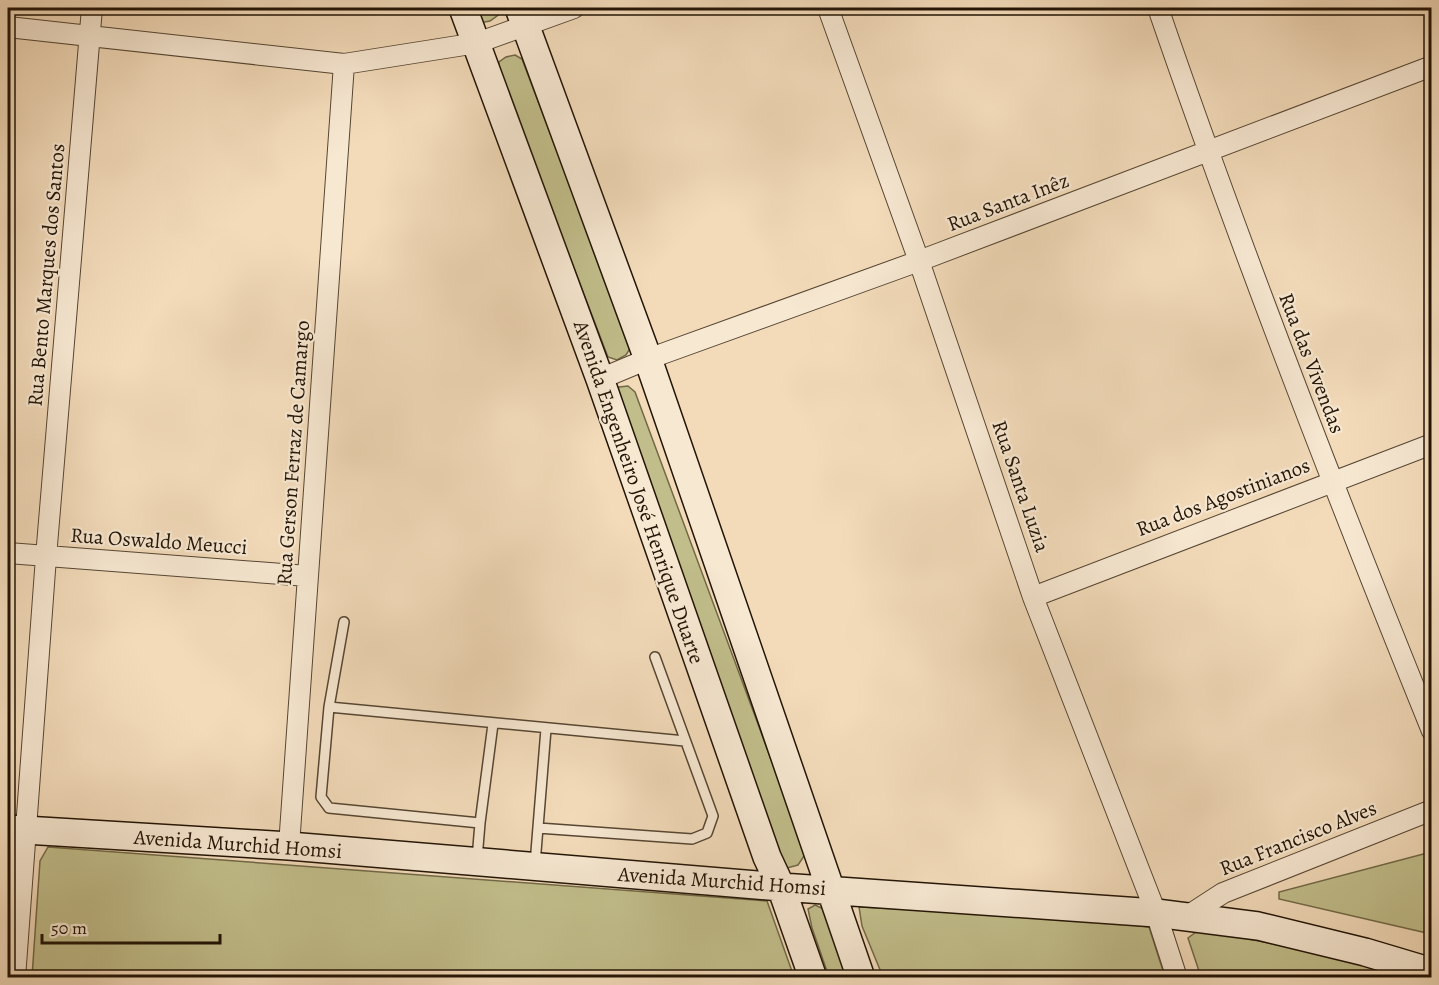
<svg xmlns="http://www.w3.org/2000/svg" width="1439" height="985" font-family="Alegreya,serif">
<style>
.green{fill:#c1be8b;stroke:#726948;stroke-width:1.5}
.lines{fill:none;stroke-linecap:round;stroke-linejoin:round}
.lane-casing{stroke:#564633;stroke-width:12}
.street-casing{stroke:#564633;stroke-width:22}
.secondary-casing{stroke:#221406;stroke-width:30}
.lane{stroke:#f7e8d2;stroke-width:9}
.street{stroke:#f7e8d2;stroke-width:20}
.secondary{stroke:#f7e8d2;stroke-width:27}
.labels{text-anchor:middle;stroke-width:4.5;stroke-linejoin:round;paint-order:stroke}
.street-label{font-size:21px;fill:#221406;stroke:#f7e8d2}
</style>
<rect width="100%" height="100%" fill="#f3dbba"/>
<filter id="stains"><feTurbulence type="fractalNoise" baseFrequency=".00333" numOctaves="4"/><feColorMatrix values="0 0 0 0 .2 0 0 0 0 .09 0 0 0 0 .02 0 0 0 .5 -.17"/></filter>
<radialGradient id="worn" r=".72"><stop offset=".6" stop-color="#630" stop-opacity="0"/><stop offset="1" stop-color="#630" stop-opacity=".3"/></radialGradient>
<!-- green -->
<path class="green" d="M473 8H501V13L490 21 479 23Z
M515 55 522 59 631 347 626 355 617 360 608 357 498 71 499 62 506 57Z
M628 386 635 392 802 843 804 856 798 865 787 868 780 861 615 396 619 387Z
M48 847 767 901 794 977H32L40 861Z
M1431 852V934L1279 899V892Z
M815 905 830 912 853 977H829L812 928 808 909Z
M859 907 1061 917 1149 927 1165 977H883L862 926Z
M1200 929 1336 957 1414 977H1201L1188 938Z"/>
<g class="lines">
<!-- lane casing -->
<g class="lane-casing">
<path id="lane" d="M344 622 329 707 321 797 329 808 480 823
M329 707 685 741
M538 828 692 839 707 833 713 816 655 657
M477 859 480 823 493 724
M535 864 546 729"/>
</g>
<!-- street casing -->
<g class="street-casing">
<path id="street" d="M828 8 919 261 1033 597 1156 913 1177 978
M1158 8C1242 252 1335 492 1432 731
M8 27 344 64 477 43 574 8
M600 379 648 359 919 261 1432 66
M8 553 308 576
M1033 597 1432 444
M289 846 344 64
M1186 917 1223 893 1432 810
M15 978 46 557 92 8"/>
</g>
<!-- secondary casing -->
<g class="secondary-casing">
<path id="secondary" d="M463 8 600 379 767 857 781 887 813 978
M519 8 648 359 861 978
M8 829 289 846 781 887 1156 913 1258 926 1365 952 1432 972"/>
</g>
<!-- lane -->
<use href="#lane" class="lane"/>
<!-- street -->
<use href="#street" class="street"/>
<!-- secondary -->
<use href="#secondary" class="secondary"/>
</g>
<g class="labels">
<!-- street labels -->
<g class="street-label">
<text transform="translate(1008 202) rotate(-21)" y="7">Rua Santa Inêz</text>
<text transform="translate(46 275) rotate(-85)" y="7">Rua Bento Marques dos Santos</text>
<text transform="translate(1312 363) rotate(69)" y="7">Rua das Vivendas</text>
<text transform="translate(293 453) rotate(-86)" y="7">Rua Gerson Ferraz de Camargo</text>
<text transform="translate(1021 486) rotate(71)" y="7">Rua Santa Luzia</text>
<text transform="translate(639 492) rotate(71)" y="7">Avenida Engenheiro José Henrique Duarte</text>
<text transform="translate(1223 497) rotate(-21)" y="7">Rua dos Agostinianos</text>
<text transform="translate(159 541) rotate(4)" y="7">Rua Oswaldo Meucci</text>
<text transform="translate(1298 838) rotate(-22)" y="7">Rua Francisco Alves</text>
<text transform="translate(238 844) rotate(4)" y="7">Avenida Murchid Homsi</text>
<text transform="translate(722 881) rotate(4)" y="7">Avenida Murchid Homsi</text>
</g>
</g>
<!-- margin -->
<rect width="1439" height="985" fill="none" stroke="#f3dbba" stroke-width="30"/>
<rect x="9" y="9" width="1421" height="967" fill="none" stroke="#221406" stroke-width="3"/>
<rect x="15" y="15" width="1409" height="955" fill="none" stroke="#221406" stroke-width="1.5"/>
<!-- scale -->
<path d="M42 934v9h178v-9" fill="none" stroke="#221406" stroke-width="3"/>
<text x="51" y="934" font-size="18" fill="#221406" stroke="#f7e8d2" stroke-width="4.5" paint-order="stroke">50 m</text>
<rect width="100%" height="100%" filter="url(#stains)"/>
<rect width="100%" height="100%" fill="url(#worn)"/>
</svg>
